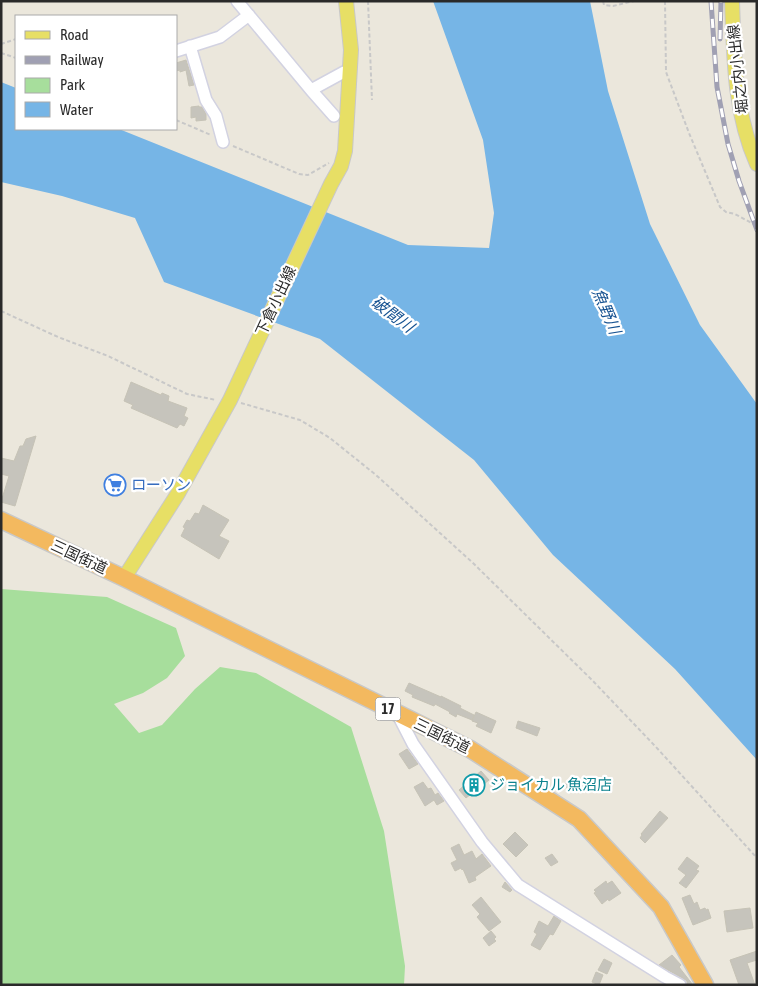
<svg xmlns="http://www.w3.org/2000/svg" width="758" height="986" font-family="'Asap Condensed','Noto Sans JP',sans-serif">
<style>
.green{fill:#a7de9c}
.water{fill:#76b5e6}
.building{fill:#c6c4bc;stroke:#c6c3b6}
.lines{fill:none;stroke-linecap:round;stroke-linejoin:round}
.minor-casing{stroke:#d2d2e1;stroke-width:14}
.major-casing{stroke:#c8c8c8;stroke-width:16}
.highway-casing{stroke:#c8c8c8;stroke-width:19}
.path{stroke:#c8c8c8;stroke-width:2;stroke-dasharray:4 2.5;stroke-linecap:butt}
.minor{stroke:#fff;stroke-width:11}
.major{stroke:#e7df65;stroke-width:14}
.highway{stroke:#f3b95f;stroke-width:16}
.rail-casing{stroke:#a0a0b3;stroke-width:5}
.rail{stroke:#fff;stroke-width:3;stroke-dasharray:9;stroke-linecap:butt}
.labels{text-anchor:middle;stroke-width:4.5;stroke-linejoin:round;paint-order:stroke}
.shield{fill:#fff;stroke:#6a6a6a;stroke-width:1}
.shield-label{font-size:14px;font-weight:bold;fill:#2a2a2a}
.street-label{font-size:15px;fill:#2a2a2a;stroke:#fff}
.shop-label{font-size:15px;fill:#366cbe;stroke:#fff;text-anchor:start}
.culture-label{font-size:15px;fill:#0d838f;stroke:#fff;text-anchor:start}
.water-label{font-size:16px;font-style:italic;fill:#165291;stroke:#fff}
</style>
<rect width="100%" height="100%" fill="#ebe7dc"/>
<!-- green -->
<path class="green" d="M1 589 107 597 176 628 185 656 167 678 143 693 114 704 139 733 162 725 195 689 220 667 256 673 351 727 384 831 405 966 404 985H1Z"/>
<!-- water -->
<path class="water" d="M433 1H590L608 91 650 224 700 325 757 404V760L675 669 553 555 474 460 320 339 164 282 135 218 62 196 1 182V82L16 88V129H119L408 245 489 248 494 213 483 140Z"/>
<!-- building -->
<path class="building" d="M186 60 194 85 189 86 186 70 180 72V70L176 71V63Z
M199 106V107H202L206 114V120L196 121V117L191 118V107Z
M131 382 161 395 162 393 169 396 168 401 187 408 184 416 188 418 184 426 180 424 177 428 131 408 133 405 124 401Z
M36 436 15 506 1 502 9 476 1 474V458L14 461 20 446H23L26 439Z
M203 505 229 520 219 536 229 541 219 559 181 536 185 528 183 527 187 520 190 521 195 513 199 514Z
M409 683 441 697V696L461 706 460 708 474 715 472 720 457 714 456 717 449 713 450 712 435 704 434 706 412 697 413 695 405 691Z
M476 712 496 721 491 733 476 726 478 723 472 721Z
M518 721 540 728 537 736 516 728Z
M407 749 418 764 409 769 399 754Z
M481 771 489 780 466 798 459 790Z
M570 780 575 785 570 790 564 785Z
M423 782 428 789 431 788 435 795 438 793 444 801 437 805 434 800 425 806 414 787Z
M660 811 668 818 645 843 640 838 642 835 641 834Z
M515 832 528 845 516 857 503 844Z
M459 844 464 855 472 851 476 859 482 854 491 866 475 877 476 880 469 883 463 869 462 870 461 868 455 871 451 863 457 860 451 848Z
M552 854 558 862 551 866 545 858Z
M687 857 699 866 696 870 699 871 686 888 679 883 686 875 678 869Z
M606 881 607 884 612 881 621 893 609 901 608 899 602 904 594 893 596 892 594 890Z
M505 882 512 890 510 892 502 887Z
M690 895 694 904 697 902 700 910 705 908 706 910 708 909 711 918 693 925 682 898Z
M481 897 501 922 489 931 477 917 480 914 472 905Z
M750 908 753 928 727 932 724 911Z
M554 916 561 921 553 935 550 934 540 950 531 945 537 934 534 932 539 921 548 926Z
M491 931 496 937 494 939 496 941 489 946 483 938Z
M757 951V960L747 963 755 985H739L730 960Z
M672 955 681 965 679 967 693 985H687V981L684 979 659 965Z
M604 959 612 963 607 974 598 970Z
M596 972 603 975 599 985 592 982Z"/>
<g class="lines">
<!-- minor casing -->
<g class="minor-casing">
<path id="minor" d="M237 1 311 90 334 116
M190 46 206 100 216 116 223 142
M176 51 220 37 249 15
M311 90 344 72 350 73
M397 713 413 744 482 842 518 885 665 977 680 985"/>
</g>
<!-- major casing -->
<g class="major-casing">
<path id="major" d="M732 1C734 56 734 113 757 164
M124 578 177 495 230 400 331 184 341 166 345 151 351 50 346 1"/>
</g>
<!-- highway casing -->
<g class="highway-casing">
<path id="highway" d="M1 520 124 578 470 749 579 819 661 907 705 985"/>
</g>
<!-- path -->
<path class="path" d="M368 1 372 100
M603 1 604 5 613 6 634 1
M665 1 666 72 689 133 720 207 726 212 735 214 757 226
M1 44 16 39
M1 53 16 58
M176 120 211 135
M233 146 299 174 308 175 329 163
M1 311 58 337 108 356 187 394 216 400
M241 403 300 420 330 438 376 475 473 563 592 680 656 747 757 858"/>
<!-- minor -->
<use href="#minor" class="minor"/>
<!-- major -->
<use href="#major" class="major"/>
<!-- highway -->
<use href="#highway" class="highway"/>
<!-- rail casing -->
<g class="rail-casing">
<path id="rail" d="M711 1 717 87 728 144 739 181 757 230
M720 39 721 1"/>
</g>
<!-- rail -->
<use href="#rail" class="rail"/>
</g>
<!-- icons -->
<defs>
<g id="supermarket-ring" transform="scale(1.125)"><circle r="9.5" fill="#fff" stroke="#3f7fe0" stroke-width="1.5"/><path d="M-6-5.5h2.5l.6 2H6L4.5 2H-2.5L-4.4-4H-6ZM-1.5 3.2a1.3 1.3 0 1 0 .1 0ZM3 3.2a1.3 1.3 0 1 0 .1 0Z" fill="#3f7fe0"/></g>
<g id="building-ring" transform="scale(1.125)"><circle r="9.5" fill="#fff" stroke="#0f9aa8" stroke-width="1.5"/><path d="M-4-6H4V6H1V3H-1V6H-4ZM-2.5-4.3h1.7v1.8h-1.7ZM.8-4.3h1.7v1.8H.8ZM-2.5-1h1.7V.8h-1.7ZM.8-1h1.7V.8H.8Z" fill="#0f9aa8"/></g>
</defs>
<g fill-rule="evenodd">
<use href="#supermarket-ring" x="115" y="485"/>
<use href="#building-ring" x="474" y="785"/>
</g>
<g class="labels">
<!-- shield labels -->
<rect class="shield" x="375.5" y="697.5" width="25" height="23" rx="4"/>
<g class="shield-label">
<text x="388" y="714">17</text>
</g>
<!-- street labels -->
<g class="street-label">
<text transform="translate(738 69) rotate(-96)" y="5">堀之内小出線</text>
<text transform="translate(276 301) rotate(-65)" y="5">下倉小出線</text>
<text transform="translate(79 557) rotate(25)" y="5">三国街道</text>
<text transform="translate(442 736) rotate(26)" y="5">三国街道</text>
</g>
<!-- shop labels -->
<g class="shop-label">
<text x="131" y="490">ローソン</text>
</g>
<!-- culture labels -->
<g class="culture-label">
<text x="490" y="790">ジョイカル 魚沼店</text>
</g>
<!-- water labels -->
<g class="water-label">
<text transform="translate(607 311) rotate(67)" y="6">魚野川</text>
<text transform="translate(393 314) rotate(37)" y="6">破間川</text>
</g>
</g>
<!-- border -->
<rect width="758" height="986" fill="none" stroke="#2a2a2a" stroke-width="5"/>
<!-- legend -->
<rect x="15" y="15" width="162" height="115" fill="#ffffff" stroke="#aaaaaa"/>
<rect x="25" y="31" width="25" height="8" fill="#e7df65" stroke="#aaaaaa"/>
<text x="60" y="40" font-size="15" fill="#2a2a2a">Road</text>
<rect x="25" y="56" width="25" height="8" fill="#a0a0b3" stroke="#aaaaaa"/>
<text x="60" y="65" font-size="15" fill="#2a2a2a">Railway</text>
<rect x="25" y="78" width="25" height="15" fill="#a7de9c" stroke="#aaaaaa"/>
<text x="60" y="90" font-size="15" fill="#2a2a2a">Park</text>
<rect x="25" y="102" width="25" height="15" fill="#76b5e6" stroke="#aaaaaa"/>
<text x="60" y="115" font-size="15" fill="#2a2a2a">Water</text>
</svg>
